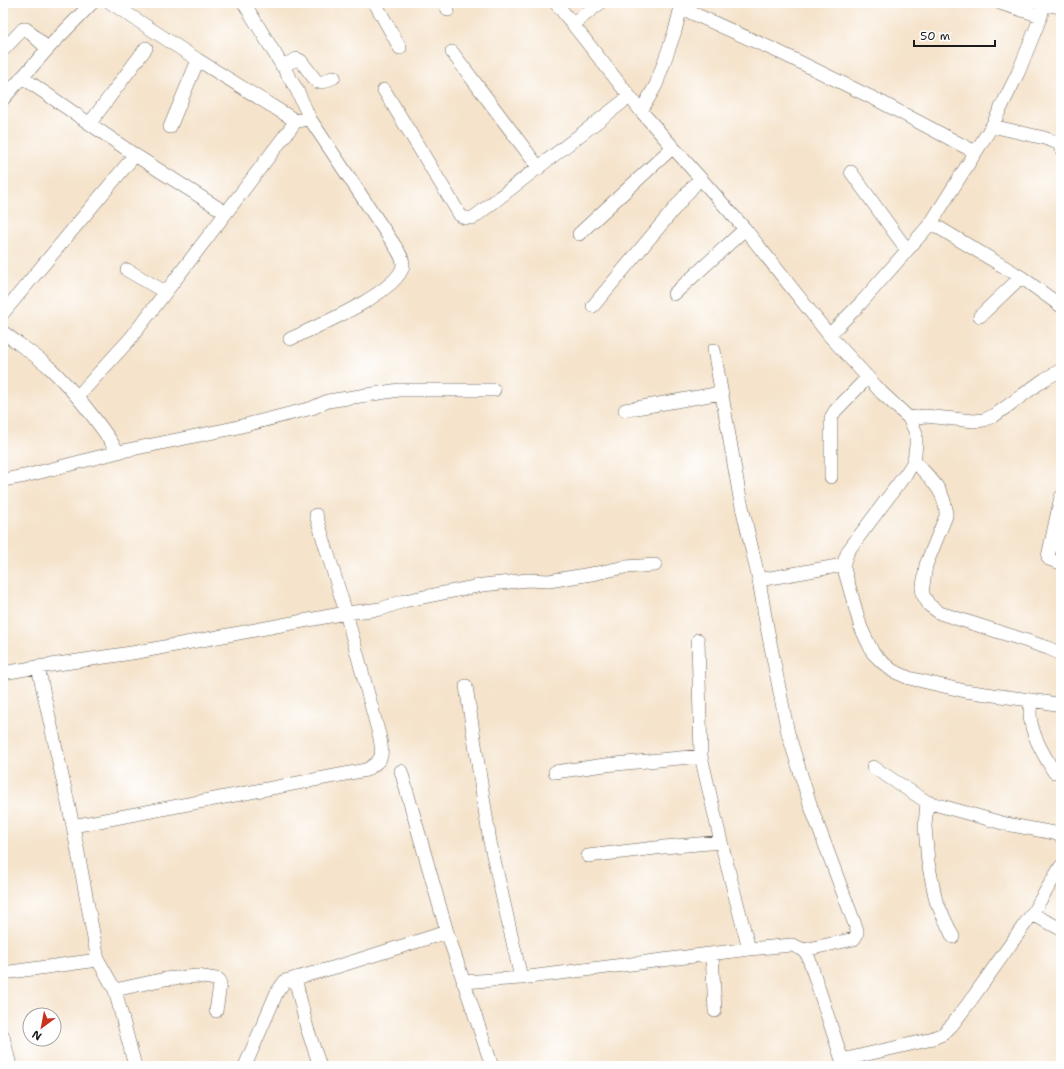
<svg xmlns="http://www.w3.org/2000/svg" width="1064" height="1069" font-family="'Shantell Sans',sans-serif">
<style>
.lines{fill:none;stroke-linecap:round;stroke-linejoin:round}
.minor-casing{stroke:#686259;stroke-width:14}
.minor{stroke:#fff;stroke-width:13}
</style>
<rect width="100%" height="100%" fill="#fff"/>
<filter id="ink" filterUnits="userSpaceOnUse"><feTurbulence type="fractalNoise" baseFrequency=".025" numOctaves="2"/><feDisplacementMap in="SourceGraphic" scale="8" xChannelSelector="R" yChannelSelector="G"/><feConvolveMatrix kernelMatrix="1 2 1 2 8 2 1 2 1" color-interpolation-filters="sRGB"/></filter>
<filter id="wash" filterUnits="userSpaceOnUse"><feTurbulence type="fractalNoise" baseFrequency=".012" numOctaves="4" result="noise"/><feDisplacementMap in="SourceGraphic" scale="16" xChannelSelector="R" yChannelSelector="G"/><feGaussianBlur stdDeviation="0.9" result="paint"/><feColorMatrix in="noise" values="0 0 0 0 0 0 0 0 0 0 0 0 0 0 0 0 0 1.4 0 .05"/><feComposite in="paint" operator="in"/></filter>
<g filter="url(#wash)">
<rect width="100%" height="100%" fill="#f5e3cb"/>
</g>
<g filter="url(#ink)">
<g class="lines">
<!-- minor casing -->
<g class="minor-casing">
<path id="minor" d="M111 3 198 60 296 121 304 120
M244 3 297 90 310 119 395 246C398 251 404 259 403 266 397 293 315 327 290 339
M375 3 400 48
M445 3 448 10
M556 3 641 111 745 229 829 335 882 393 909 418 916 433V445L914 461 908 471 848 551 843 565 861 628 873 653 882 662 893 671 909 678 965 691 1044 702 1061 705
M1000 3 1041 16
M1044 4 1061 7
M681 8 779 52 881 102 975 152
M573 24 600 3
M3 50 23 29H26L48 49
M452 52 539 168
M282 66 297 59 301 61 317 82H323L334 77
M22 77 135 155 226 213
M384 90 460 215 465 218H473L629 97
M3 99 52 44 92 3
M641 111 656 85 675 31 682 3
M90 123 146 48
M992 126 1044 138 1058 143 1061 148
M170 127 198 60
M851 172 907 250
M931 223 1021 277 1061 306
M579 234 673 147
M127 270 165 292
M674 294 745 229
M593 306 700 178
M3 313 135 155
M980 316 1021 277
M3 332C18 344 36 355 50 368 77 394 98 421 118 452
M829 335 861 303 931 223 992 126 1018 73 1041 16 1044 3
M714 350 740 498 759 580 766 622 788 733 811 807 857 930V934L854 939 804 950
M78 396 130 339 296 121
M625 410 721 393
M909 418 925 416 974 421 984 420 995 415 1045 379 1061 370
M914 461C929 477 947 492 946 516L926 565 922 593 929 605 940 613 1015 637 1048 648 1061 654
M831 477V418L835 411 868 377
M3 480 25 476 118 452 234 428 312 408 328 401 399 390H494
M1061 497 1048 557 1049 559 1061 563
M759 580 843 565
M698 640 701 756 721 842 749 949
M38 667 73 826 98 960 115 990 135 1066
M3 673 38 667 138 652 346 613 381 609 404 601 483 585 528 580 549 581 597 573 625 567 655 565
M466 686 490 842 521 978
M1032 700C1031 704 1030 709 1030 713 1030 733 1044 755 1054 772
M873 767 927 802 1006 824 1054 833 1061 836
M401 771 447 932 492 1066
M555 772 605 765 701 756
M927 802 925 826 928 862 936 901 953 937
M73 826 366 770C383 760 383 757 380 738L346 613 316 515
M588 856 664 847 721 842
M1032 914 1061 929
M712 954 715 1011
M3 973 98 960
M295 978 307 1028 320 1066
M463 982 521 978 749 949 792 945 804 950 808 956 842 1060V1066
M115 990 165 979 197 976 216 979 219 980 220 985 216 1011
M3 1036 10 1066
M842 1060 928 1040 943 1034 952 1025 971 1000 1032 914 1061 866
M245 1066 277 992 285 981 336 967 447 932"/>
</g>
<!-- minor -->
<use href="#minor" class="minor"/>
</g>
</g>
<!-- margin -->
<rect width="1064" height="1069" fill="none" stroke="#fff" stroke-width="16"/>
<!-- north arrow -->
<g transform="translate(42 1027) rotate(212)"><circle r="19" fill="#ffffff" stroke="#a4a4a4"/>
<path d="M0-3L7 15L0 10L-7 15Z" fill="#c8321e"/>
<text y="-6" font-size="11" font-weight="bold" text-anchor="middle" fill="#1c1c1c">N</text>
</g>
<!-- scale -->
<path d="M914 40v6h81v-6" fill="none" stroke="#1c1c1c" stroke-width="2"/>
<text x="920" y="40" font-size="12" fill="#1c1c1c" stroke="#ffffff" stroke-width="3" paint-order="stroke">50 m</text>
</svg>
